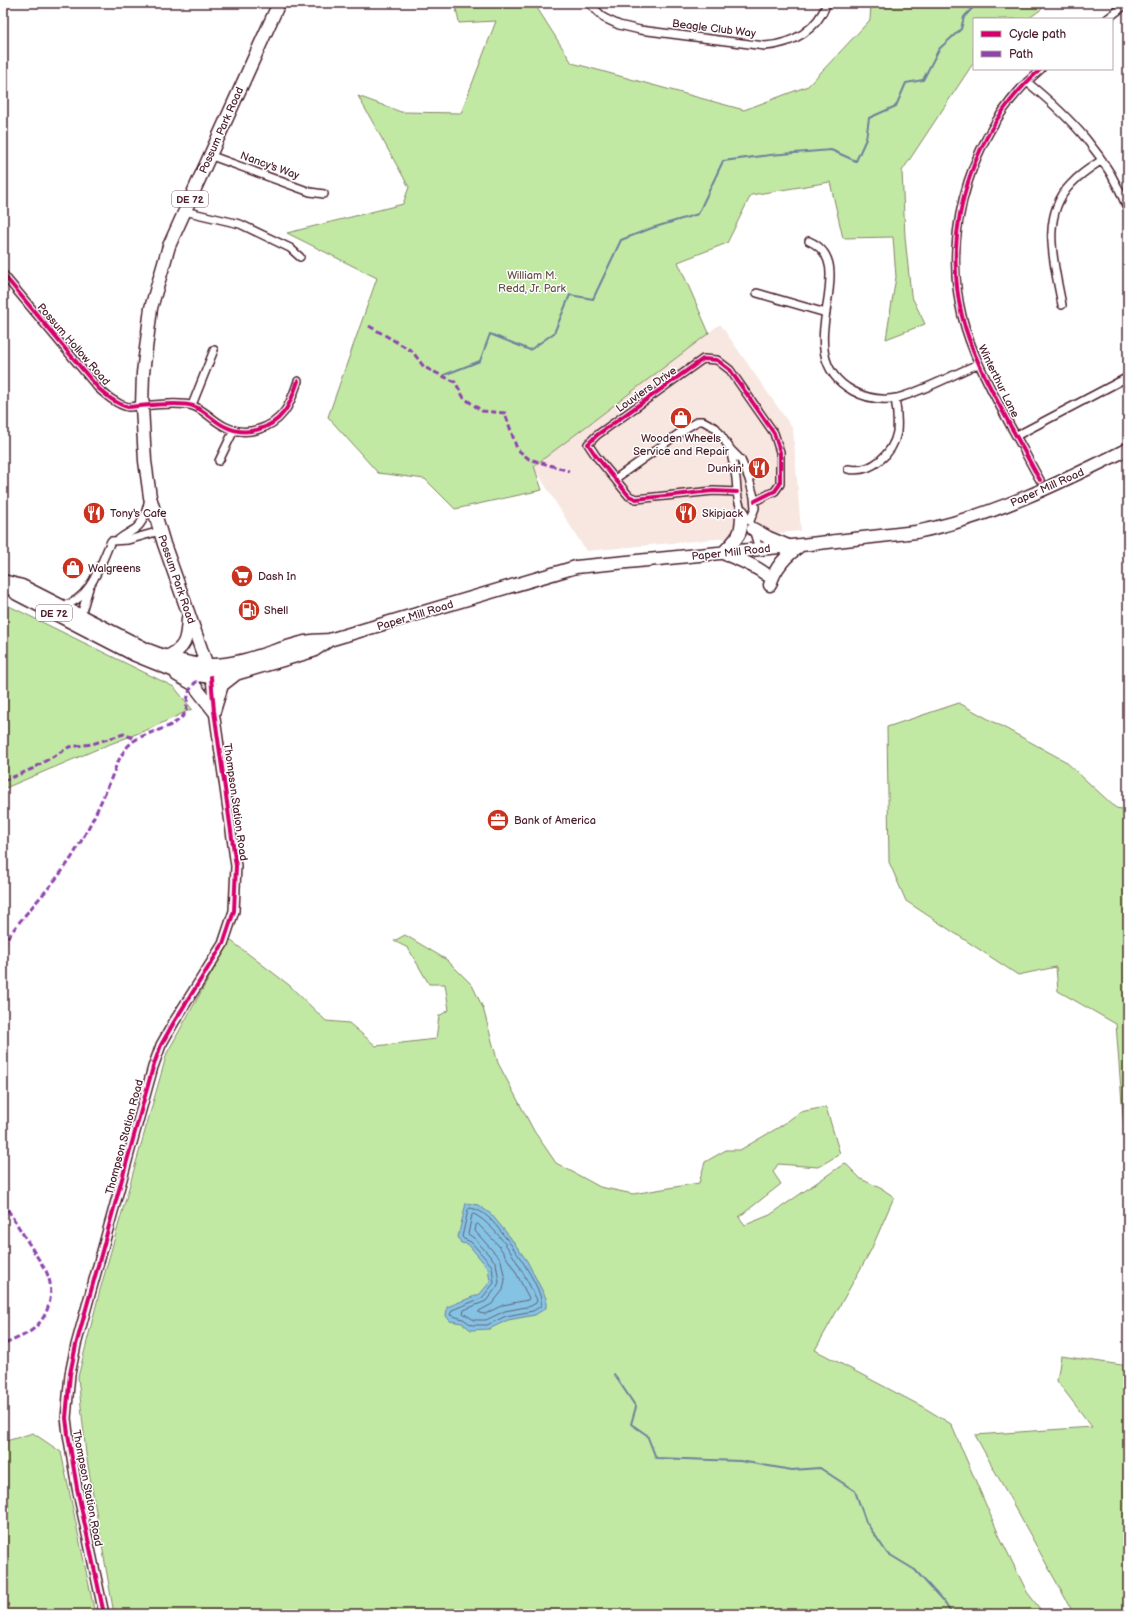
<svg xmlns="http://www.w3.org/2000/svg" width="1131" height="1617" font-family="'Balsamiq Sans',sans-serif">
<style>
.built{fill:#f7e7e0}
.green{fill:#c2e9a4;stroke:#868468}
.water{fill:#85c3e5;stroke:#6d819b}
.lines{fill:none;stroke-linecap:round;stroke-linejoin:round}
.shore{stroke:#626175;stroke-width:1}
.stream{stroke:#6d819b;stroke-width:2}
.minor-casing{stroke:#4a1f2b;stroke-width:10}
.tertiary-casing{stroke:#4a1f2b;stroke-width:12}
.primary-casing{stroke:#4a1f2b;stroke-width:15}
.minor{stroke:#fff;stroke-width:7}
.tertiary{stroke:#fff;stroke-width:9}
.primary{stroke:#fff;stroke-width:12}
.quiet{stroke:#8e44ad;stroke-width:3;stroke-dasharray:6 3;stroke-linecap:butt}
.cycleway-casing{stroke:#fff;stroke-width:6}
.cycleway{stroke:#d6006c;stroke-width:4}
.labels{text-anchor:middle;stroke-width:3;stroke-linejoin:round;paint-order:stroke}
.shield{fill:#fff;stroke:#80626b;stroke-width:1}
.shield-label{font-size:10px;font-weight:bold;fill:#4a1f2b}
.street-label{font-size:11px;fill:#4a1f2b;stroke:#fff}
.park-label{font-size:11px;fill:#685249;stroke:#fff}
.poi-label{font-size:11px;fill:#4a1f2b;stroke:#fff;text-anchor:start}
</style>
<rect width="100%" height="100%" fill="#fff"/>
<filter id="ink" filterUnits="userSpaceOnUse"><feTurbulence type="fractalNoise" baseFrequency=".025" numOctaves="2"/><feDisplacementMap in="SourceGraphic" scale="8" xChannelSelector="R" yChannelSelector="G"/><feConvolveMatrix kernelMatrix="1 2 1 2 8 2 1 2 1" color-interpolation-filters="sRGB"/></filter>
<g filter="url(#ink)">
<!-- built -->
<path class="built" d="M720 324 793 429 801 531 586 551 533 466Z"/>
<!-- green -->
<path class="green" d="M455 3H534L572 63 744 110 808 86 870 20 871 3H1050L1028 19H974V62L902 171 905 237 911 295 925 324 886 339 896 277 893 237 843 238 830 182 751 195 727 243 678 262 709 333 534 466 542 490 455 509 425 479 378 473 328 417 377 278 287 233 403 204 409 187 358 96 401 112 461 113 496 21 459 23Z
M3 603 174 687 192 709 149 729 100 748 3 789Z
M959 703 1065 761 1116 808 1128 810V1182L1116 1024 1058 991 1056 967 1018 975 906 901 889 862 887 727Z
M405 935 447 960 472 985 483 1008 498 1063 534 1131 556 1163 600 1187 633 1194 699 1183 705 1162 726 1150H740L781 1126 800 1112 826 1107 840 1154 818 1167 778 1164 773 1172 781 1184 739 1217 745 1225 770 1215 845 1163 861 1179 884 1190 894 1197 871 1250 815 1350 923 1407 951 1424 999 1535 1027 1592 1044 1614H114L86 1454 78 1377 100 1290 167 1053 230 940 289 985 326 1021 349 1023 376 1046 436 1039 439 1016 449 1010 445 984H429L408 948 394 941Z
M1061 1356 1128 1366V1614H1074L975 1435 1092 1427 1057 1381Z
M33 1433 61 1452 95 1614H3V1442Z"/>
<!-- water -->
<path class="water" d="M466 1203 478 1205 491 1214 510 1237 527 1261 546 1298V1308L535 1315 508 1320 489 1329 471 1330 462 1323 450 1321 446 1316 447 1307 480 1294 490 1282 488 1268 468 1244 461 1243 458 1237Z"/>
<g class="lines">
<!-- shore -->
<path class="shore" d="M470 1208C477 1209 484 1213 489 1218 502 1230 546 1290 541 1306L533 1311 506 1316 487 1325H472L463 1319 450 1315 452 1310 482 1298 494 1283 492 1266 471 1242 464 1239 462 1237 468 1210Z
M474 1214C502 1229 523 1272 537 1300L536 1303 531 1306 505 1311 486 1320H474L463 1313 464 1310 486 1301 497 1287 499 1282 496 1263 474 1238 468 1234 472 1215Z
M478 1224 499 1246 514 1269 529 1298 528 1300 503 1305 485 1314 479 1313V1311L492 1304 503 1290 505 1280 501 1260 475 1231 476 1225Z"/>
<!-- stream -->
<path class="stream" d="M444 375 480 361 490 334 530 350 554 333 570 295 593 299 621 240 652 228 698 214 723 161 770 155 831 150 856 161 866 139 869 118 896 106 906 83 923 80 939 49 961 29 964 17 977 3
M614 1374 636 1407 631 1424 647 1435 656 1458 740 1461 792 1470 820 1468 855 1491 866 1522 887 1553 915 1570 944 1602 952 1614"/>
<!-- minor casing -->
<g class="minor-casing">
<path id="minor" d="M589 3 604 18 619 25 640 30 765 46C793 44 817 30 827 3
M1107 19 1128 3
M1027 82C1071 118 1107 155 1128 210
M209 155 310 192 324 194
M184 211 240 224 290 248 300 257
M809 241C865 265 784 353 853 391 866 398 881 401 897 398 924 391 952 375 978 364
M3 274 98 388C107 396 116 404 128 407 143 406 179 401 193 406 205 410 214 422 226 427 246 437 271 429 284 412 291 403 294 392 298 381
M757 293 826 313
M1062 305C1055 266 1039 217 1071 184 1080 174 1091 167 1102 160
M192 405 214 350
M1016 436 1128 377
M731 450C731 458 734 464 735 472 738 486 735 503 745 515
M219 461 234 430
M848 469C871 474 893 454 897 432 898 420 897 409 895 398
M615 479 688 427 698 421H703L716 428 731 450 741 460 749 479 754 497 755 508 750 521
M1040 480C1030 463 1021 444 1011 427 992 391 972 356 962 316 941 229 973 127 1041 69
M737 492 713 491 636 499 629 496 596 456 588 444 597 435 703 359 717 360 730 370 774 433 780 452V484L775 491 755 501
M753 529 759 549
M118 540C124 535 129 533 135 529 145 522 146 510 149 499
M63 606C91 599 100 565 111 541L128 540 160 531
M81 615 89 588"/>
</g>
<!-- tertiary casing -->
<g class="tertiary-casing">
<path id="tertiary" d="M104 1614 77 1488 68 1434 66 1418 70 1374 76 1345 153 1067 161 1045 174 1022 223 944 234 911 236 866 214 711 211 677"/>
</g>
<!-- primary casing -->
<g class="primary-casing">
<path id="primary" d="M753 529 769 538 786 545
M724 552C739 536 742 535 742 512
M725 554C740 560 754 565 767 575
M3 581 22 586 148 650C168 658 189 665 211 665 242 665 272 650 301 643 310 640 320 641 329 640L576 567 801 545 916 532C991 517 1060 483 1128 449
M4 582 17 594 135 655 177 672 211 677 232 675 313 651 328 641
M770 585C775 567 786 556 801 545
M166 657C186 649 187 639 188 618
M177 675 193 684 214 711
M211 677 164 544 150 497 145 461 142 406 143 373 151 308 169 246 279 3
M214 711 222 685 236 674"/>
</g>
<!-- minor -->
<use href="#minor" class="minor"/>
<!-- tertiary -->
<use href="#tertiary" class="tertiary"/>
<!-- primary -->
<use href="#primary" class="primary"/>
<!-- quiet -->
<path class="quiet" d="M369 326 412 351 424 367 455 382 464 398 482 411 505 413 517 449 529 459 569 471
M3 781 32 769 69 747 92 744 124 734 137 740
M3 945C23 913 52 888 72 857 84 837 95 816 104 795 112 779 116 760 128 746 143 730 169 732 183 716 191 707 182 694 197 681
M3 1202 46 1271C57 1293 48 1322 26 1334 19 1338 11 1341 3 1345"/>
<!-- cycleway casing -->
<g class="cycleway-casing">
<path id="cycleway" d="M3 274 98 388C107 396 116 404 128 407 143 406 179 401 193 406 205 410 214 422 226 427 246 437 271 429 284 412 291 403 294 392 298 381
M1040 480C1030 463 1021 444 1011 427 992 391 972 356 962 316 941 229 973 127 1041 69
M737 492 713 491 636 499 629 496 596 456 588 444 597 435 703 359 717 360 730 370 774 433 780 452V484L775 491 755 501
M104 1614 77 1488 68 1434 66 1418 70 1374 76 1345 153 1067 161 1045 174 1022 223 944 234 911 236 866 214 711 211 677"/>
</g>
<!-- cycleway -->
<use href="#cycleway" class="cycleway"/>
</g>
</g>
<!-- icons -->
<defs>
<g id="shop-disc" transform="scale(1.15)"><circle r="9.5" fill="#c8321e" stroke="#fff"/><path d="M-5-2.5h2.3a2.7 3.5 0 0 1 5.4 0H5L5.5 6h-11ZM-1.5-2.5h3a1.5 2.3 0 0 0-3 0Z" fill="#fff"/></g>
<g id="restaurant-disc" transform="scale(1.15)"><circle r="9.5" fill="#c8321e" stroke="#fff"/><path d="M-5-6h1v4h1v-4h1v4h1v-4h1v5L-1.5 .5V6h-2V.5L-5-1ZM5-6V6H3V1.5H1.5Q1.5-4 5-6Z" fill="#fff"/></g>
<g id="supermarket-disc" transform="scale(1.15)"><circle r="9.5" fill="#c8321e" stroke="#fff"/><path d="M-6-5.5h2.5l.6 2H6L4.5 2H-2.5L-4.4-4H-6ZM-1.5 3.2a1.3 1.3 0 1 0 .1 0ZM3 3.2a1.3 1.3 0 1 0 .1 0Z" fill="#fff"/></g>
<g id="fuel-disc" transform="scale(1.15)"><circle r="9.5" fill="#c8321e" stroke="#fff"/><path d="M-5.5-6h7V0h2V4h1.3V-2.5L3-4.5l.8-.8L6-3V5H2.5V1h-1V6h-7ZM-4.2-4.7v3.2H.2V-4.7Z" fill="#fff"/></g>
<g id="office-disc" transform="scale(1.15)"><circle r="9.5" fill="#c8321e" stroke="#fff"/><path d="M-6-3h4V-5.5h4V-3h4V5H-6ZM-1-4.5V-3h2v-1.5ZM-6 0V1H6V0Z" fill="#fff"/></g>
</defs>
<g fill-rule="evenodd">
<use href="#shop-disc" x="681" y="418"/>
<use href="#restaurant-disc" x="759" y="468"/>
<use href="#restaurant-disc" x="94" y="513"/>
<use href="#restaurant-disc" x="686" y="513"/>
<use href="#shop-disc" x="73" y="568"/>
<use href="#supermarket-disc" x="242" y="576"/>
<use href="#fuel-disc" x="249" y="610"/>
<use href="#office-disc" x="498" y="820"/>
</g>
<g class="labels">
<!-- shield labels -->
<g class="shield">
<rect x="172" y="191" width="36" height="16" rx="3"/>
<rect x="36" y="605" width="36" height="16" rx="3"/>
</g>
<g class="shield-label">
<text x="190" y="203">DE 72</text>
<text x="54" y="617">DE 72</text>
</g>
<!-- street labels -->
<g class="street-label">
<text transform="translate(714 28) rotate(7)" y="4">Beagle Club Way</text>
<text transform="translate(221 130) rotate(-66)" y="4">Possum Park Road</text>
<text transform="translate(270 165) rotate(20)" y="4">Nancy's Way</text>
<text transform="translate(74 344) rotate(49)" y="4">Possum Hollow Road</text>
<text transform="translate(999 381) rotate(64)" y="4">Winterthur Lane</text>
<text transform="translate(646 389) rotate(-35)" y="4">Louviers Drive</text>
<text transform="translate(1047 487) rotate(-24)" y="4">Paper Mill Road</text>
<text transform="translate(731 552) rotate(-6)" y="4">Paper Mill Road</text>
<text transform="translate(177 579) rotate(71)" y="4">Possum Park Road</text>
<text transform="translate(415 615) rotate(-17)" y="4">Paper Mill Road</text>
<text transform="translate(236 802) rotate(82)" y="4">Thompson Station Road</text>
<text transform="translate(124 1137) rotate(-75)" y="4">Thompson Station Road</text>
<text transform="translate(88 1488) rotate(79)" y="4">Thompson Station Road</text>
</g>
<!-- park labels -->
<g class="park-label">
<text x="532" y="279">William M.<tspan x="532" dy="13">Redd, Jr. Park</tspan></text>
</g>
<!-- poi labels -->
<g class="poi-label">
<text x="681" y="442" text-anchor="middle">Wooden Wheels<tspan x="681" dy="13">Service and Repair</tspan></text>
<text x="744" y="472" text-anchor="end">Dunkin'</text>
<text x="110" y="517">Tony's Cafe</text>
<text x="702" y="517">Skipjack</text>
<text x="88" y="572">Walgreens</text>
<text x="258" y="580">Dash In</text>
<text x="264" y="614">Shell</text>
<text x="514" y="824">Bank of America</text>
</g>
</g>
<!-- margin -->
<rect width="1131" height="1617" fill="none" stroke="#fff" stroke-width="16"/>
<rect x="8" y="8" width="1115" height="1601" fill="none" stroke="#4a1f2b" stroke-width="1.5" filter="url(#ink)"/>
<!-- legend -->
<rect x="973" y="18" width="140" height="52" fill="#ffffff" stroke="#b7a5aa"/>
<rect x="981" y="31" width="20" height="6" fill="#d6006c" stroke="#b7a5aa"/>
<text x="1009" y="38" font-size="12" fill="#4a1f2b">Cycle path</text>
<rect x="981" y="51" width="20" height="6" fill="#8e44ad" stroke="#b7a5aa"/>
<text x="1009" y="58" font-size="12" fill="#4a1f2b">Path</text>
</svg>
